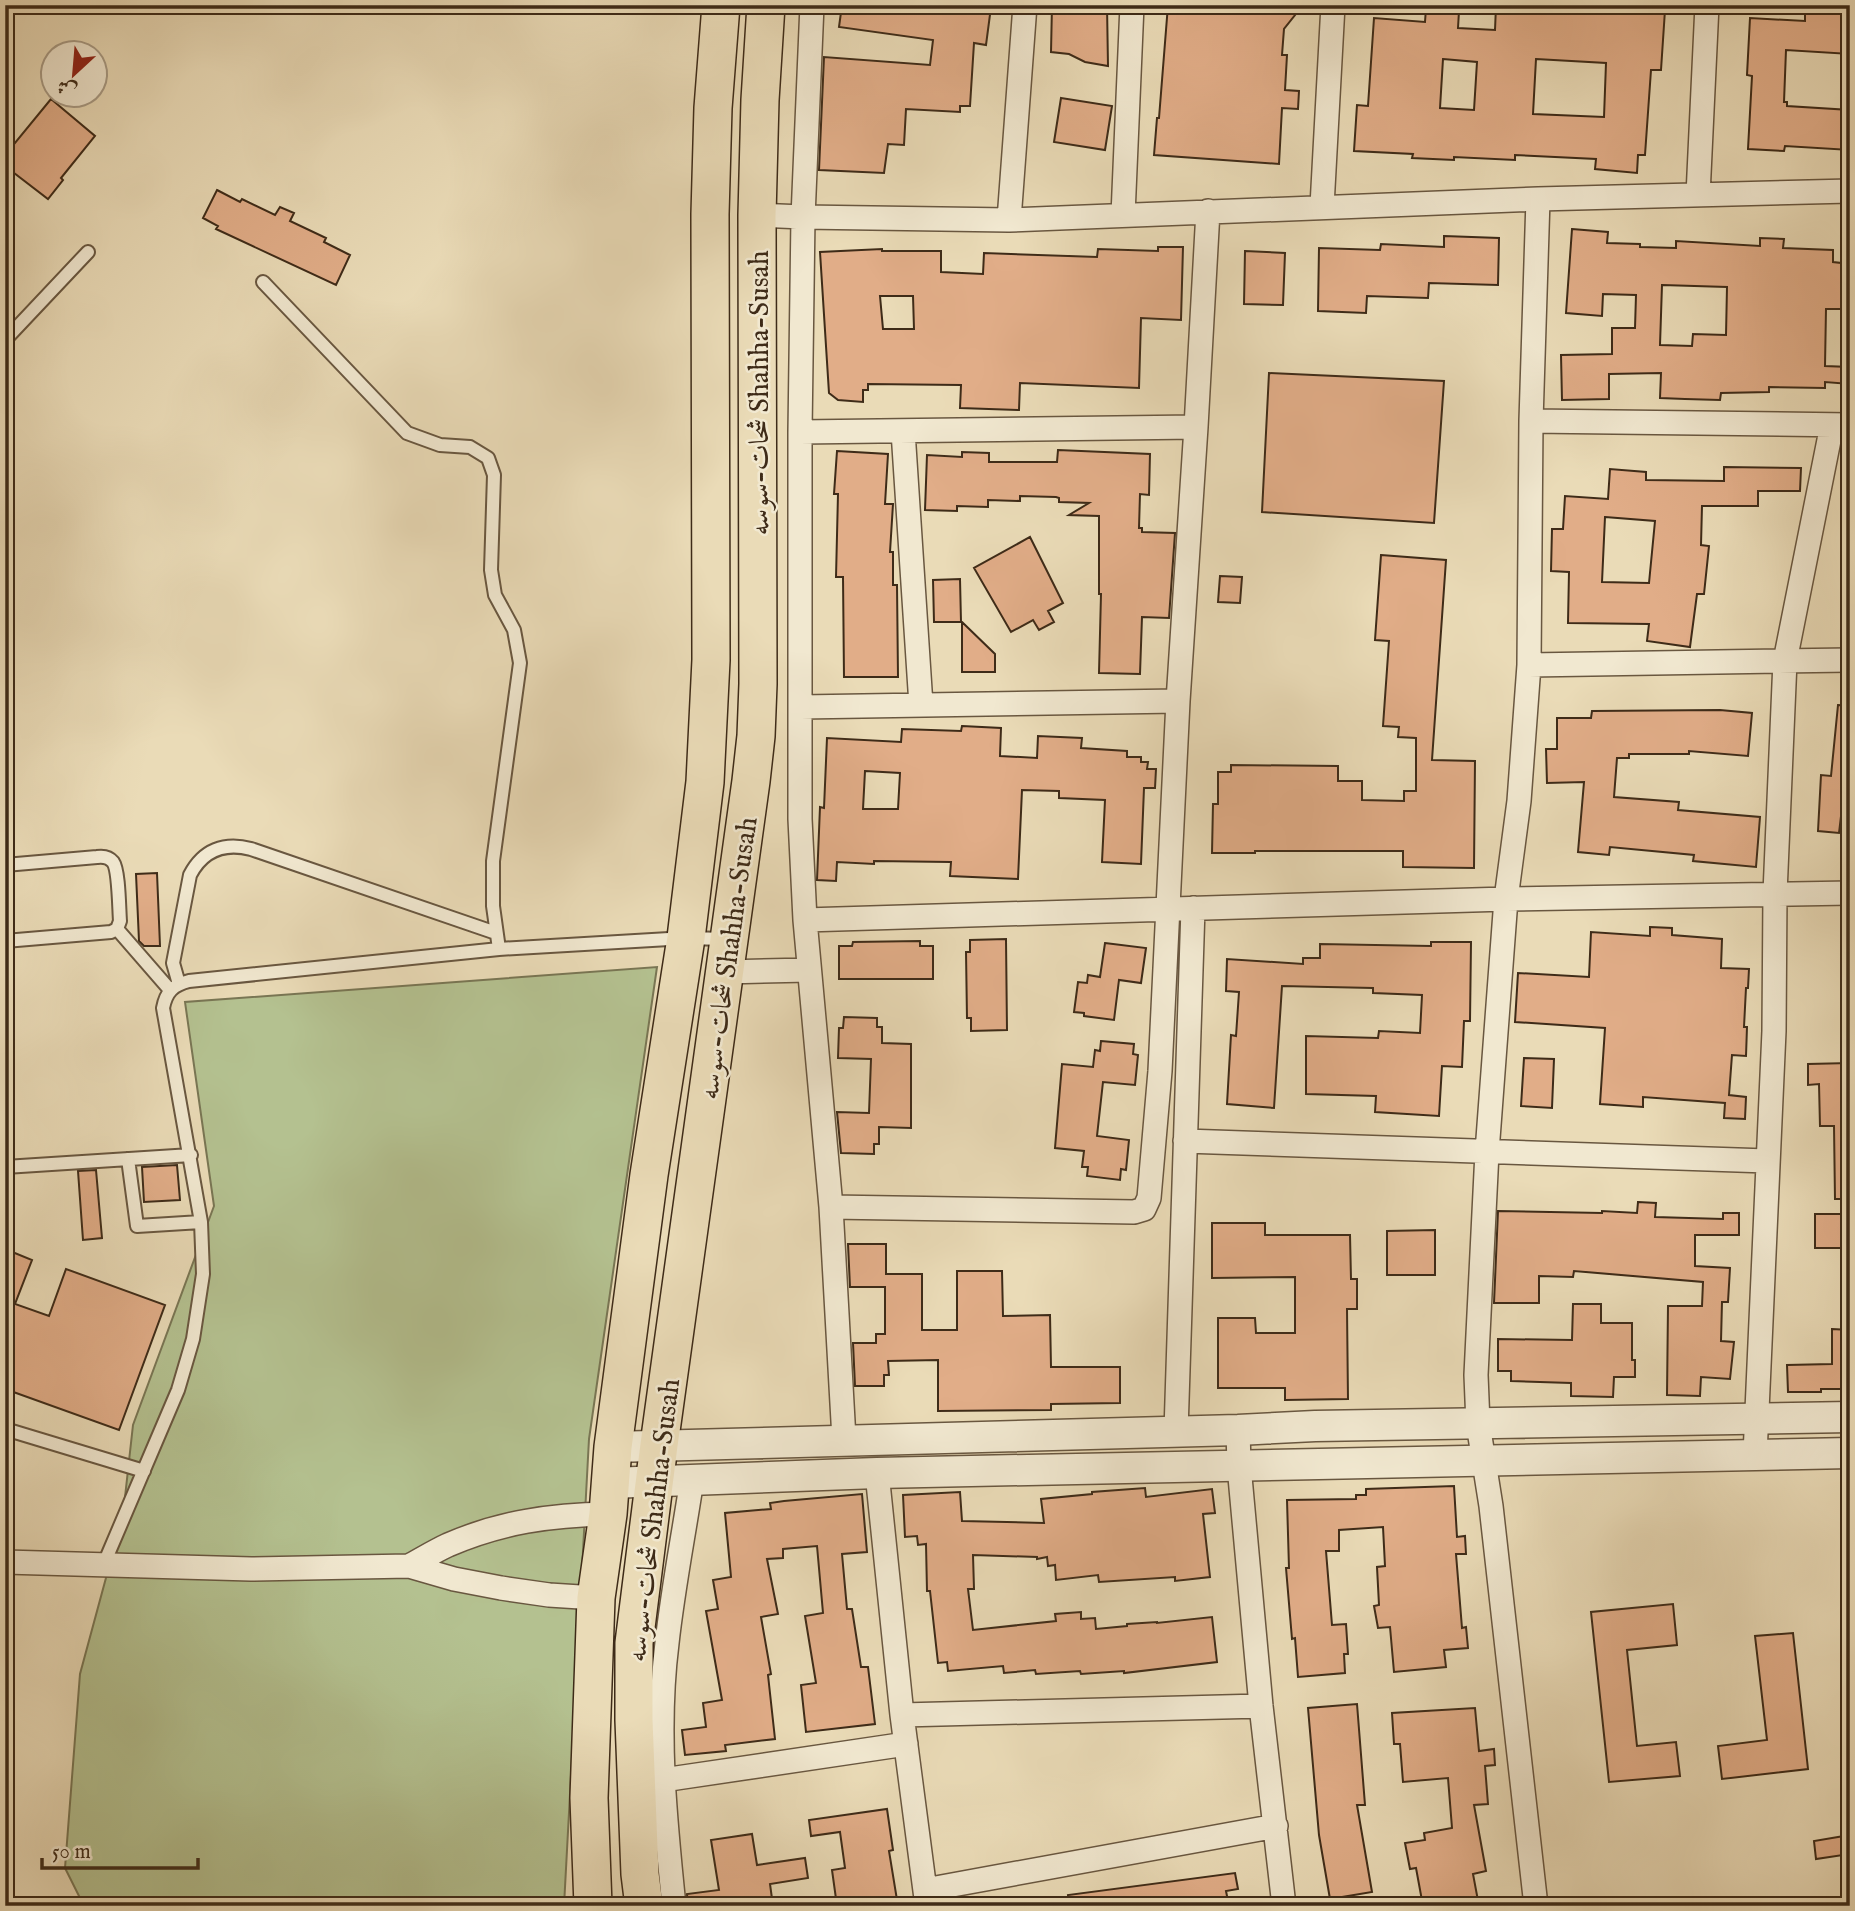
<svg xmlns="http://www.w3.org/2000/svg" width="1855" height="1911" font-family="'IM FELL English',Amiri,serif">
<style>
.green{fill:#b4c190;stroke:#797654;stroke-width:2}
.building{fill:#e1ad88;stroke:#3e2b18;stroke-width:2;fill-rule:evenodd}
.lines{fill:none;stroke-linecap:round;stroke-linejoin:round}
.service-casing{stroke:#695740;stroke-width:16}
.minor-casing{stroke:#695740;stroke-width:26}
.tertiary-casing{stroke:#695740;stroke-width:33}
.primary-casing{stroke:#3e2b18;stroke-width:40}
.service{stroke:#f1e8d0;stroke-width:12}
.minor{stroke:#f1e8d0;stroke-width:23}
.tertiary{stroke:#f1e8d0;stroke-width:30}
.primary{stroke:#eadbb7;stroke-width:37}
.labels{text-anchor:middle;stroke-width:5;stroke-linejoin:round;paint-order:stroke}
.street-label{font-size:28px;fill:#3e2b18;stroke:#f1e8d0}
</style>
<rect width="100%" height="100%" fill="#eadbb7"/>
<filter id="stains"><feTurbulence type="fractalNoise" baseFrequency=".00286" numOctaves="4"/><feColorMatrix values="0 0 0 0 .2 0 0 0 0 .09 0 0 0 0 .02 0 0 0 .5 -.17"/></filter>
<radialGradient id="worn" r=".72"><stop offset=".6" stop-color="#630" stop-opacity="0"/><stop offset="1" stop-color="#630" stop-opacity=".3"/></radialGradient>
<!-- green -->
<path class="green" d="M657 967 589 1439 564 1906H84L65 1868 80 1674 123 1515 133 1425 214 1206 185 1002Z"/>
<!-- building -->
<path class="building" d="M842 5H980L991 7 986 45 974 43 970 106H960V112L906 109 904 145 888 144 884 173 819 170 824 57 930 65 933 40 839 27Z
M1052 5H1107L1108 66 1085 62 1069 54 1051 52Z
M1168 5H1303L1284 29 1282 55H1287L1285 90 1299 91 1298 109 1282 108 1279 164 1154 155 1157 118H1159Z
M1539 5H1561V7L1610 11V6L1665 10 1661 70H1651L1645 155H1638L1637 173 1595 169 1596 159 1515 155V160L1454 157V160L1412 158 1413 154 1354 151 1357 105 1368 106 1374 18 1425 22 1426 8 1459 11 1458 28 1495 30 1496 6 1538 9ZM1443 59 1477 62 1474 110 1440 108ZM1536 59 1606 63 1604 117 1533 114Z
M1805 5H1850V54L1786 50 1784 102H1787V106L1850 110V150L1785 146 1784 151 1748 149 1752 76 1747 75 1750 18 1805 21Z
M1061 98 1112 106 1105 150 1054 142Z
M51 99 95 136 61 178 63 180 48 199 5 166V155Z
M217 190 240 202 242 199 275 215 280 207 294 213 290 221 326 238 324 242 350 255 336 285 216 229 218 226 203 218Z
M1572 229 1608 232 1607 243 1640 244V247L1676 248V241L1760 246V238L1784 239 1783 248 1833 250V262L1850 264 1848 309H1826L1825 366 1850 367V384L1825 382V388L1769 387V392L1721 393 1720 400 1685 399 1660 398 1661 373 1609 374V399L1562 400 1561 355 1612 354V328H1635L1636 295 1603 294 1602 316 1566 313ZM1662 285 1727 287 1726 335 1693 334 1692 346 1660 345Z
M1444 236 1499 238 1498 285 1429 283 1428 298 1367 296 1366 313 1318 311 1319 248 1380 250 1381 244 1444 247Z
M1158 247H1183L1181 320 1141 318 1139 388 1020 383 1019 410 960 408 961 385 868 384V390H863V402L838 400 829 393 820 252 882 249V251H941V272L983 274 984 253 1097 257 1098 249 1158 251ZM880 296H913L914 329H883Z
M1245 251 1285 253 1283 305 1244 304Z
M1269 373 1444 381 1434 523 1262 512Z
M1058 450 1150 454 1149 495 1140 494 1139 528H1142V532L1175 533 1169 618 1142 617 1140 674 1099 673 1101 594H1099V516L1069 515 1089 503 1059 502V498L1056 497 1020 496V501L988 500V507L957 506V511L925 510 927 455 962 457V452L989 453V462H1057Z
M837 451 888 454 885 504H893L890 552H893V585H897L898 677H844L843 577H836L838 494H834Z
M1724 467 1801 468 1800 491H1758V506H1702L1701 545 1709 546 1704 594H1697L1690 647 1647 641 1649 624 1568 623 1569 572 1551 571 1552 529H1563L1565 496 1608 499 1610 469 1646 472V480L1724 481ZM1605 517 1655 521 1649 583 1602 582Z
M1030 537 1063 603 1048 611 1054 622 1039 630 1033 620 1011 632 974 568Z
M1381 555 1446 560 1432 760 1475 761 1474 868 1403 867V851H1255V853H1212L1213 804H1218V772H1231V765L1338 766V781H1362V800L1404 801V791H1416V738L1398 737 1399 727 1383 726 1389 641 1375 640Z
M1220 576 1242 577 1240 603 1218 602Z
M960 579 961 622H934L933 580Z
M962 622 995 654V672H962Z
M1838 705 1850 706V817L1841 816 1839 833 1818 831 1821 775 1831 776Z
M1720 710 1752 713 1748 756 1689 751V754H1629V758H1617L1614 797 1679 802 1678 810 1760 817 1756 867 1693 861 1694 855 1610 847 1609 855 1578 852 1584 782 1547 783 1546 749H1557V718H1591L1592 711Z
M962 726 1001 728 1000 756 1037 758 1038 736 1082 738 1081 748 1127 751V757H1141V762H1148L1147 769H1156L1155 788H1144L1141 864 1102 862 1105 800 1059 798V791L1022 790 1018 879 950 876 951 862 874 861V864L837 862 836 881 817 880 820 807 824 808 827 738 901 742 902 729 961 731ZM865 771 900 773 898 809H863Z
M157 873 160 946H144L139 941 136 874Z
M1650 927 1672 928V935L1722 939 1721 968 1749 969 1748 988H1746L1744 1027H1747L1746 1056 1732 1055 1729 1095 1746 1097 1745 1119 1724 1118 1725 1103 1643 1097V1107L1600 1104 1605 1028 1515 1022 1518 973 1589 977 1591 932 1650 936Z
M1006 939 1007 1030 971 1031V1018H967L966 952H970V940Z
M920 941V946H933V979H839V946H852L853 942Z
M1431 942H1471L1470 1021H1464L1462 1067 1442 1066 1439 1116 1375 1112 1376 1096 1306 1094V1036L1378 1038 1379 1031 1420 1033 1422 995 1373 993V988L1282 986 1274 1108 1227 1104 1231 1035 1236 1036 1239 992 1226 991 1227 959 1303 964V958H1320V944L1431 946Z
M1105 943 1146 948 1141 983 1119 980 1114 1020 1084 1016V1013L1074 1012 1078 982 1087 983 1088 975 1100 977Z
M844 1017 877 1018V1027H882V1043L911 1044V1128L879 1127V1144H874V1154L841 1153 837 1112 869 1113 871 1059 838 1058 839 1028H843Z
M1101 1041 1134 1044 1133 1054 1138 1055 1135 1085 1103 1082 1097 1136 1129 1140 1126 1170 1121 1169 1120 1180 1087 1176 1088 1167H1082L1084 1151 1055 1148 1062 1064 1093 1067 1095 1050 1100 1051Z
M1524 1058 1554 1059 1552 1108 1521 1106Z
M1850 1063V1199H1835L1834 1126H1820L1819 1084 1808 1085V1064Z
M177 1165 180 1200 144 1202 142 1167Z
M96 1170 102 1238 83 1240 78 1171Z
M1638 1202 1656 1203 1655 1217 1723 1219V1213H1739V1235H1695V1266L1730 1268 1728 1302H1722L1721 1341 1734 1342 1730 1379 1701 1377 1700 1396 1667 1395 1668 1306H1702L1703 1282 1574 1271 1573 1277 1539 1276V1303H1494L1498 1211 1602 1213V1211L1637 1213Z
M1815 1214H1850V1248H1815Z
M1212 1223H1265V1235H1350L1351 1279H1357V1309H1347L1348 1399 1285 1400V1388H1218V1318H1255L1256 1333H1295V1277L1212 1278Z
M1435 1230V1275H1387V1231Z
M848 1244H886V1274H922V1330H957V1271H1002L1003 1316 1050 1315 1051 1367H1120V1403L1051 1404V1410L938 1411V1360L888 1361 889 1375H884V1386H855L853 1343H876V1334H885V1287H850Z
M5 1249 32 1260 15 1304 49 1316 66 1269 165 1305 119 1430 5 1389Z
M1573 1304H1601V1323H1632V1360H1635V1377H1614L1613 1397 1571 1396V1383L1511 1381V1371H1498V1339L1572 1340Z
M1832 1329 1850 1330V1389H1821V1392H1788L1787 1365 1832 1364Z
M1454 1486 1457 1537 1465 1536 1466 1554H1456L1462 1628 1466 1627 1468 1648 1444 1650 1446 1667 1394 1672 1390 1627 1378 1628 1374 1606 1379 1605 1377 1567 1385 1566 1383 1527 1339 1530V1551H1326L1332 1625 1346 1624 1348 1654H1344L1345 1673 1298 1677 1295 1638 1292 1639 1286 1568H1289L1287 1500 1356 1499V1495H1366V1489Z
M1145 1488 1146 1497 1212 1489 1215 1513 1203 1514 1210 1577 1175 1581V1577L1099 1582 1098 1575 1056 1580 1055 1565 1048 1566 1047 1557 1037 1559V1557L973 1555 974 1589H968L973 1630 1056 1621 1055 1614 1081 1612V1619L1095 1618 1096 1629 1127 1626V1624L1157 1622V1623L1212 1617 1217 1662 1124 1673V1671L1081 1674 1080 1671 1036 1674 1035 1670 1004 1673 1003 1666 948 1671 947 1662 938 1663 930 1591H927L926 1544 918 1545 917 1536 905 1537 903 1495 960 1492 962 1521 1044 1523 1041 1499 1092 1494V1492Z
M862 1494 867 1552 842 1554 847 1609H852L861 1667H868L875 1724 806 1732 801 1685 816 1683 805 1616 823 1613 817 1546 783 1549V1558L767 1559 778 1614 761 1617 771 1674 768 1675 775 1739 725 1745 726 1751 685 1755 682 1730 706 1727 703 1703 722 1700 706 1611 718 1609 713 1580 731 1577 725 1513 771 1509 770 1503 784 1501Z
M1673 1604 1677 1645 1627 1650 1637 1746 1676 1742 1680 1776 1609 1782 1591 1612Z
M1793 1633 1808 1769 1722 1779 1718 1746 1767 1740 1755 1636Z
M1357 1704 1365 1805H1357L1372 1892 1330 1899 1319 1835 1308 1708Z
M1475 1708 1479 1751 1494 1749 1495 1765 1485 1766 1488 1804 1474 1805 1486 1871 1473 1874 1479 1906H1423L1416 1868 1410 1869 1405 1843 1425 1840 1424 1833 1452 1828 1448 1778 1403 1782 1400 1744H1394L1392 1713Z
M887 1809 893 1850 889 1851 898 1906H837L832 1870 845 1868 840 1832 811 1836 809 1820Z
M752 1834 757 1865 805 1858 808 1878 770 1884 773 1906H688L687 1894 719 1890 711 1840Z
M1850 1835V1854L1816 1859 1814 1841Z
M1235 1873 1238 1889 1226 1891 1229 1906H1069L1068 1895Z"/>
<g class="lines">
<!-- service casing -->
<g class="service-casing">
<path id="service" d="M263 282 407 433 440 445 470 447 488 458 494 475 491 570 495 595 514 630 520 663 493 861V906L499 949
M5 340 88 252
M5 865 97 857C104 856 109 857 113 862 119 870 119 909 120 921L117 929 111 932 5 941
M117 929 170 990
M179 984 173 963 190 875C203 850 224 842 251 849L496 933
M128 1159 137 1226 201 1222
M5 1167 191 1155
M5 1429 144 1471
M103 1566 178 1390 193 1339 203 1274 201 1222 163 1008C166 992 173 985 189 981L499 949 686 938 726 939"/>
</g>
<!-- minor casing -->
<g class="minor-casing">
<path id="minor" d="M812 5 803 217 800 432V819L805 920 831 1207 844 1439
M1698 195 1707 5
M1322 206 1333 5
M757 215 803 217 1009 220 1538 199 1850 191
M1123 215 1132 5
M1009 220 1025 5
M1531 421 1850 425
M903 431 921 705
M800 432 1196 427
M1529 665 1850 660
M801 707 1178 701
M805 920 1506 899 1850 893
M725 972 809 970
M1185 1141 1767 1161
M831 1207 1134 1212 1144 1209 1149 1198 1160 1071 1178 701 1196 427 1208 211
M1238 1430 1239 1466 1261 1706 1284 1906
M1176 1431 1193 908
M1755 1455 1774 1031 1775 893 1785 661 1832 425
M877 1473 902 1715 927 1906
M5 1562 251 1569 409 1566 454 1579 501 1588 549 1595 596 1598
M409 1566C422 1559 435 1551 448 1545 501 1522 551 1515 608 1514
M902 1715 1261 1706
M663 1780 906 1744
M925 1890 1276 1826
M674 1906C665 1819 656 1730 667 1643 673 1588 684 1533 692 1479
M1536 1906 1491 1506 1478 1424 1476 1375 1487 1152 1506 899 1519 801 1529 665 1531 421 1538 199"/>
</g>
<!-- tertiary casing -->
<g class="tertiary-casing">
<path id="tertiary" d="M613 1447 1238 1430 1315 1426 1850 1417
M610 1483 877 1473 1850 1453"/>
</g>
<!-- primary casing -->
<g class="primary-casing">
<path id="primary" d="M593 1906 589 1798 596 1598 608 1514 613 1447 649 1175 686 938 705 782 711 660 710 214 713 108 721 5
M644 1906 640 1874 634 1720V1643L659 1445 751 781 756 736 758 684 757 215 760 100 766 5"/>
</g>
<!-- service -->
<use href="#service" class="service"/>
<!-- minor -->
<use href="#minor" class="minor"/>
<!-- tertiary -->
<use href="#tertiary" class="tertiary"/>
<!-- primary -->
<use href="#primary" class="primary"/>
</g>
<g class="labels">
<!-- street labels -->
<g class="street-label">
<text transform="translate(758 393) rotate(-90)" y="10">شحات-سوسه Shahha-Susah</text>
<text transform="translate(727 958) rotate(-82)" y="10">شحات-سوسه Shahha-Susah</text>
<text transform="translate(652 1520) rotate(-83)" y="10">شحات-سوسه Shahha-Susah</text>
</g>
</g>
<!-- margin -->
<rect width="1855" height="1911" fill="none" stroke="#eadbb7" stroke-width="28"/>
<rect x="7" y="7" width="1841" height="1897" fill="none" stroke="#3e2b18" stroke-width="3.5"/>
<rect x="14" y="14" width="1827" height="1883" fill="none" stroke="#3e2b18" stroke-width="2"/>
<!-- north arrow -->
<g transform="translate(74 74) rotate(206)"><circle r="33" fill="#f1e8d0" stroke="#a99c86" stroke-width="2"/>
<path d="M0-5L12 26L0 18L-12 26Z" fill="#8f2418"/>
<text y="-10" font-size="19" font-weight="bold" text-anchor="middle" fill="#3e2b18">ش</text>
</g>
<!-- scale -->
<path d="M42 1858v10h156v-10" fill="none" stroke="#3e2b18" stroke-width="3.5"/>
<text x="52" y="1858" font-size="21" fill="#3e2b18" stroke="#f1e8d0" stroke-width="5" paint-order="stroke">50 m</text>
<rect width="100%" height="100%" filter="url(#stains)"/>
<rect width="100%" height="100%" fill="url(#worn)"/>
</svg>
